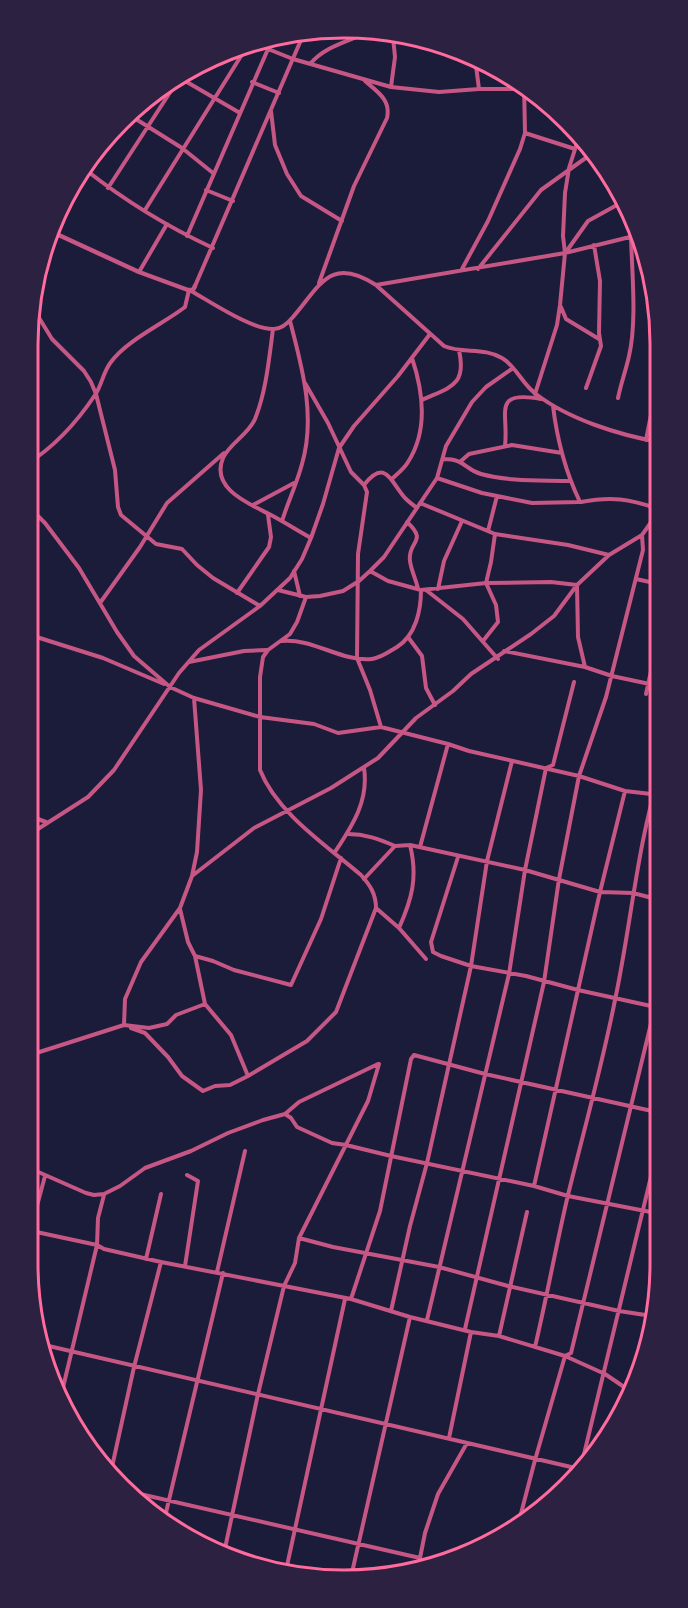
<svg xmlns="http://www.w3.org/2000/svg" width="688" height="1608" font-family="'Source Sans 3',sans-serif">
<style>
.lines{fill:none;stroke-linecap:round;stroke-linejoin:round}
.minor{stroke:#c65784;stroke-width:4}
.tertiary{stroke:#c65784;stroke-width:4.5}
.rim{fill:none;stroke:#ff6b9d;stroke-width:3}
</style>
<rect width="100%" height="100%" fill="#1b1b3a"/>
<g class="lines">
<!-- minor -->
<path class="minor" d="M258 45 293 59 391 87 439 92 479 89H523
M475 58 479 89
M310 64C324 47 346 42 366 33
M180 78 240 113
M252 82 279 93
M391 87 395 57 393 37
M271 111 275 145 287 174 301 196 342 221
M131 116 182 148 213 173
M525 133 575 149
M86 170C124 200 168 227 213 248
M108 188 178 80
M206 190 233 201
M145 210 246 48
M187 236 268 49
M566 252 588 221 626 200
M462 269 488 221 520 149 525 133 524 84
M478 269 541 190 594 152
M139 272 167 224
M319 283 354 186 387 118C391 100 378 92 365 81
M195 286 304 33
M377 286 444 346C462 354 484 347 502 358 516 366 522 384 536 394 568 419 619 435 659 442
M191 291C211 302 252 330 274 329 282 329 288 323 293 317 320 286 330 255 376 285L565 253 638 235
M561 307 566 319 599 339
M33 308 52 339 84 371 91 382 96 394 115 470 118 507 121 515 156 544 182 549 197 565 213 578 260 606
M273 329C269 359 266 392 255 419 248 435 230 443 223 458 210 489 250 504 271 515 284 522 297 530 311 538
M305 383 328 423 351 472 364 485 367 492 358 554 357 658 370 690 381 727
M586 388 601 346 599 333 600 281 594 245
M535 394 557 325 560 305 565 253 563 236 565 193 569 168 577 143 578 131
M618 398C621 383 626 370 629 356 637 322 632 273 631 237
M422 400C450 387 467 386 459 350
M646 440 658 380
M505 446C509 413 491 390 541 399
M443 459C466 459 464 469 481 474 510 482 541 480 570 481
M461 461 469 454 512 445 562 453
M27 464C54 447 77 422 95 395 102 385 103 372 111 362 127 340 163 324 185 307L189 290
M437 478 482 493 532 503 580 502C566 473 557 439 553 406
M392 479C397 474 404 469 408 462 428 431 423 391 412 358
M364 485C386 457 391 483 405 498 409 502 413 505 417 508
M581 502C612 496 629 499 659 509
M420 503 495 534 568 545 609 555
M27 505 45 523 79 568 117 632 134 656 170 687 194 698 260 717 314 724 338 733 381 727 448 744 469 751 579 776 625 791 660 795
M253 505 294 483
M282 521C288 502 297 483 302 464 316 416 302 367 290 321
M407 522C429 542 407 541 410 561 411 570 416 579 418 589
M488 531 497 496
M294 571 300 596
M370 571 388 581 421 590 486 583 551 582 577 585 578 637 585 667
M636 579 659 584
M438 589 444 561 462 521
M278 590 306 597 320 596 343 591 359 581 370 571 384 557 437 478 446 446 472 402 486 387 513 368
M426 590 463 619 498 659
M237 593 269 547 271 537 268 515
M100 603 140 547 167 503 224 453
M27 634 103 658 164 684
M408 637 422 656 426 688 435 705
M282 641C313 638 341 662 372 659 381 658 390 651 397 647 416 635 421 610 421 590
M483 641 498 622 496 605 486 583 491 562 495 534
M504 651 585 667 612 676 659 686
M189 662 244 651 267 650
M646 694 659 635
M27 815 46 822
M348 834C365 834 379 839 395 846
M27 836 88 797 114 770 179 673 199 650 260 606 290 578 302 559 311 538 323 504 339 448 354 426 398 376 430 334
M420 847 448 744
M335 852C352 826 369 801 364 768
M458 857 431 942 433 952 441 956 471 966 526 976 578 990 660 1008
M192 876 254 828 331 788 378 758 416 718 453 691 471 674 531 634 554 616 577 585 609 555 642 535 659 511
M364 879 395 846 410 845 525 870 600 892 633 893 660 900
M376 908 399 928 426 959
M180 909 188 942 195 956 205 1004
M399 928C412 899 418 877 410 845
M195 956 213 961 234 970 291 985 321 919 341 858
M124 1025 149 1028 167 1024 176 1015 205 1004 231 1035 248 1076 307 1041 336 1012 376 908C376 894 370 885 361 875 326 845 277 813 260 770V677L263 657 268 650 290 634 297 622 306 597
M131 1028 145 1033 168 1057 182 1076 203 1091 215 1086 230 1085 248 1076
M27 1056 124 1025 125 999 141 962 180 908 192 876 197 852 201 790 194 698
M285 1114 291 1118 297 1127 332 1143 346 1145 391 1156 534 1186 568 1196 661 1214
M27 1167 86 1193 94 1195 104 1194 120 1186 145 1168 191 1151 228 1133 263 1120 285 1114 299 1102 378 1064
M534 1186 600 892 625 791
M27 1230 97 1245 104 1249 161 1262 351 1299 410 1317 471 1332 499 1336 565 1356 605 1374 630 1391
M299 1238 333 1247 439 1267 508 1286 619 1311 652 1316
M27 1243 45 1176
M146 1259 161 1194
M185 1266 198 1181 187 1175
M217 1272 245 1151
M351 1299 380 1211 411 1059 414 1055 485 1074 661 1113
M391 1311 410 1226 427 1163 471 966 487 861 512 761
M427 1320 509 974 525 870 546 768 553 765 574 682
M465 1329 544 982 559 879 579 776 606 697 643 550 642 535
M499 1336 527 1212
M40 1344 584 1470
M535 1347C547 1296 556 1246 568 1195 584 1130 602 1066 615 1000 631 925 637 846 660 772
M639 1375 647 1349
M61 1396 97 1245 98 1218 104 1195
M449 1438 471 1332
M579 1475 661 1135
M110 1476 134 1367 161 1262
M127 1491 420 1558 418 1567
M164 1521 223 1273
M518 1525 535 1460 565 1356 571 1353 655 1007 660 969
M224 1553 258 1394 284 1286 295 1263 299 1238 368 1101 379 1064
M420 1558 425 1533 438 1494 467 1443
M285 1575 345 1299
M351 1577 410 1317"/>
<!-- tertiary -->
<path class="tertiary" d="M50 231 139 272 188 290H193L195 286"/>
</g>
<!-- crop -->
<path d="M0 0H688V1608H0ZM344 38H344A306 306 0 0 1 650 344V1264A306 306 0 0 1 344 1570H344A306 306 0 0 1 38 1264V344A306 306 0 0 1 344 38Z" fill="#2d2142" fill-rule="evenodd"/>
<path class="rim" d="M344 38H344A306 306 0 0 1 650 344V1264A306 306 0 0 1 344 1570H344A306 306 0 0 1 38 1264V344A306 306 0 0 1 344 38Z"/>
</svg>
